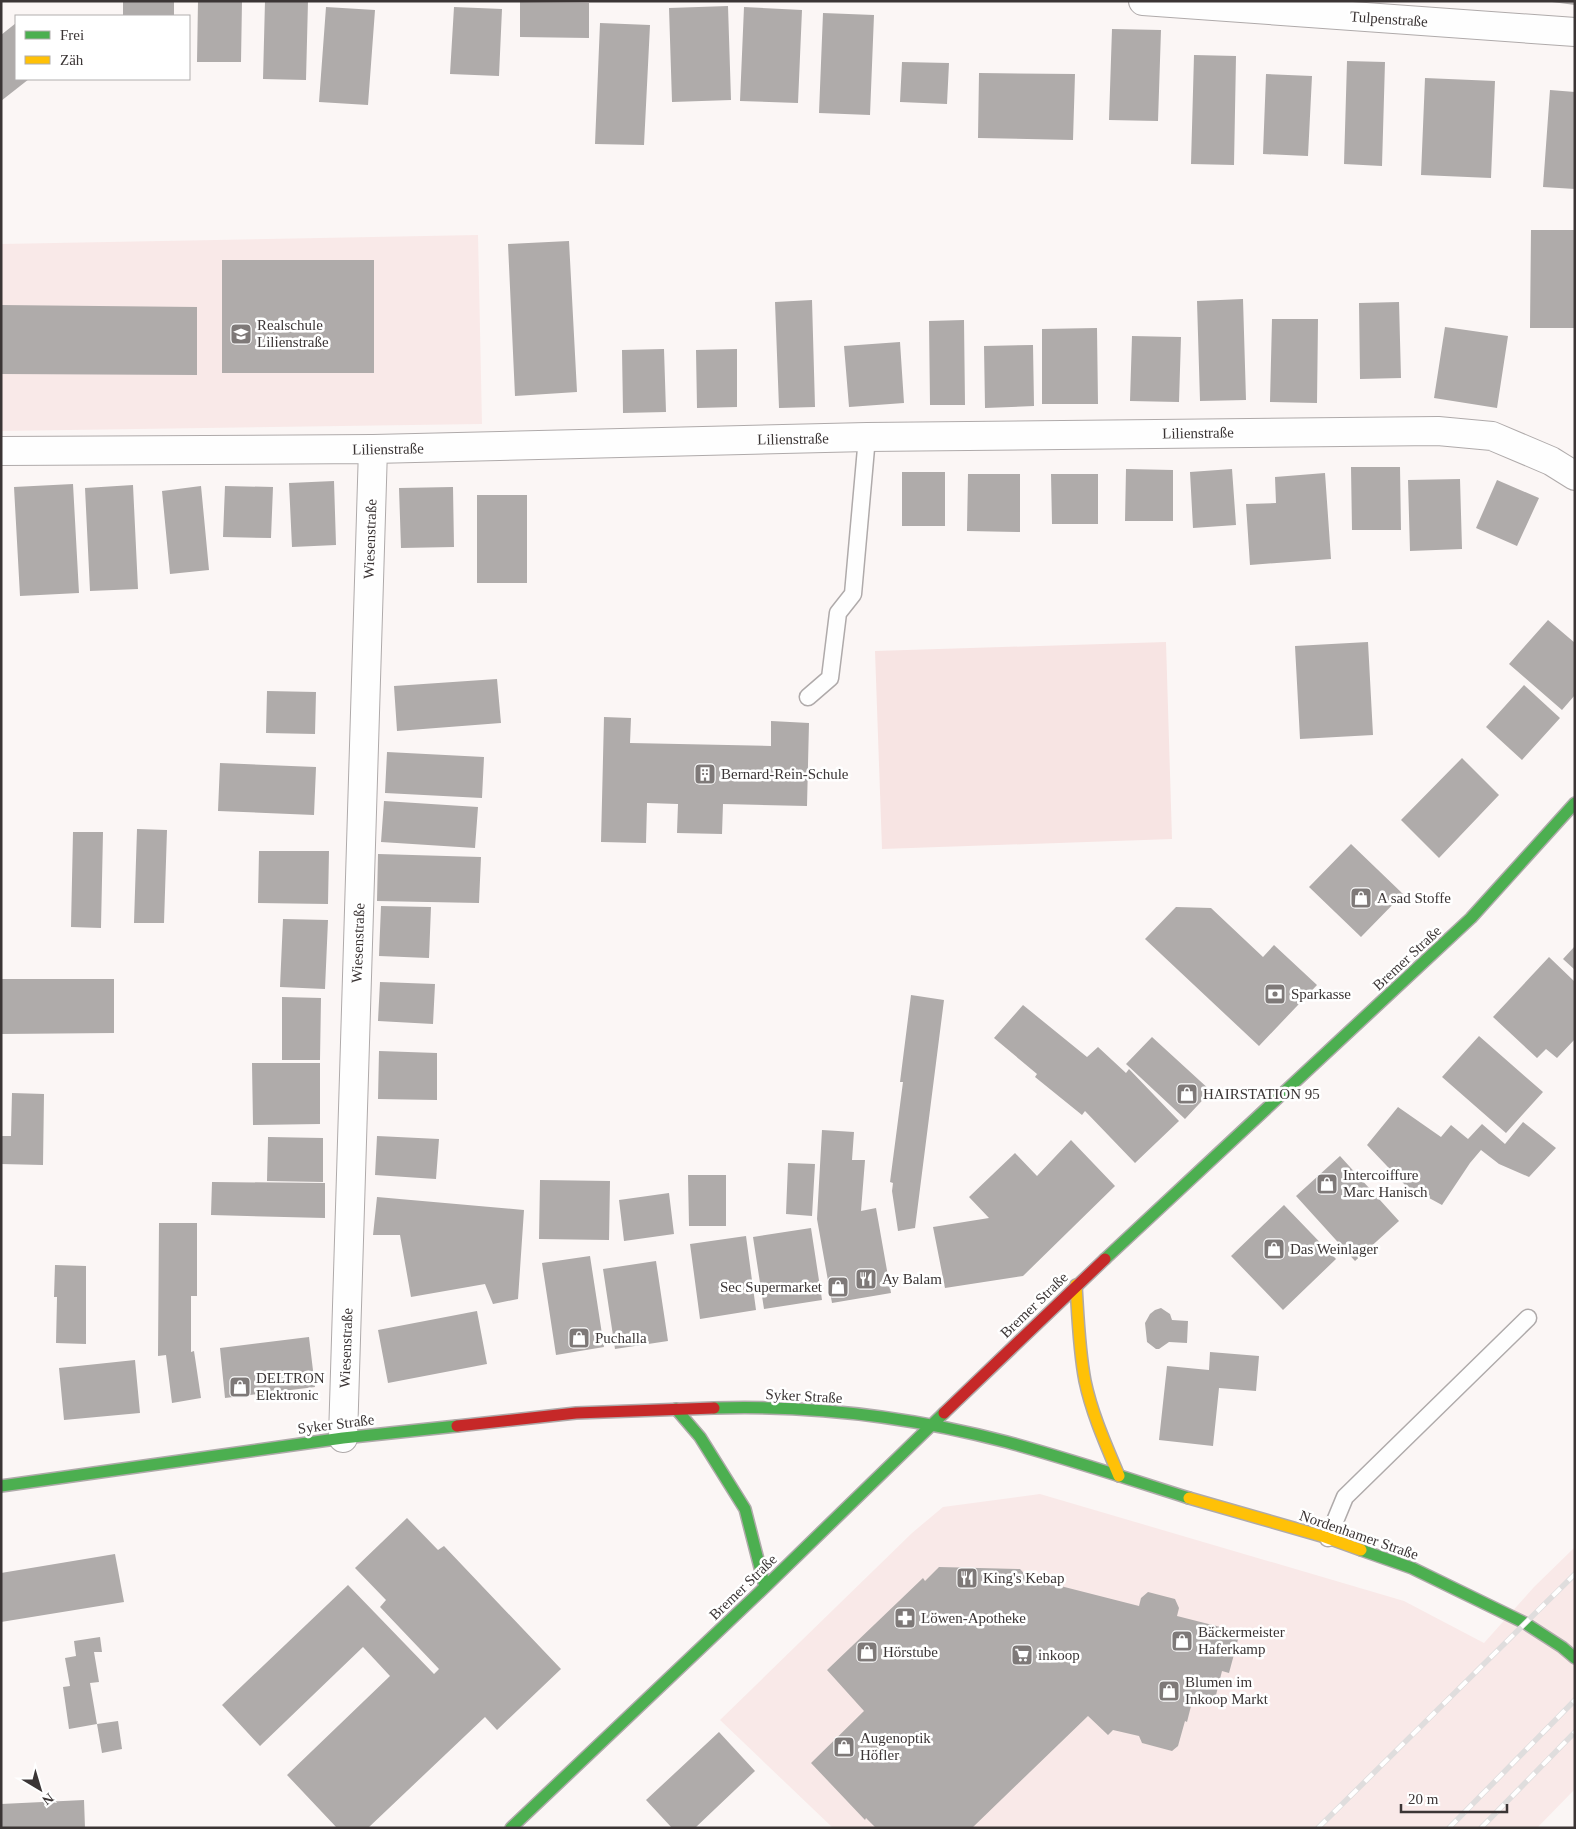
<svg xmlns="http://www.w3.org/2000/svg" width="1576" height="1829" font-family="'Times New Roman',serif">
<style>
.built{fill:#f9e9e8}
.green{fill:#f7e4e3}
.building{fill:#afabaa}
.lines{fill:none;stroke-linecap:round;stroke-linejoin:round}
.lane-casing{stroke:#afaaaa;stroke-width:19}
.street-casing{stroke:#afaaaa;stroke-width:30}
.fast-casing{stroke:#afaaaa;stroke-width:14}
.slow-casing{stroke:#afaaaa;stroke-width:14}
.jam-casing{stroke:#afaaaa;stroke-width:14}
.lane{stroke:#fefefe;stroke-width:16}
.street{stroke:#fefefe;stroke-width:28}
.fast{stroke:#4caf50;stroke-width:11}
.slow{stroke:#ffc107;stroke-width:11}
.jam{stroke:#c62828;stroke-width:11}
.rail-casing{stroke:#dfdddd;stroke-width:5.5}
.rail{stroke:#fff;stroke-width:4;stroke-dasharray:11;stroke-linecap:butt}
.labels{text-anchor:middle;stroke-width:5;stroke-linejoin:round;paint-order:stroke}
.street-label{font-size:15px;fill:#3b3535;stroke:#fff}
.poi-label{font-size:15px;fill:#3b3535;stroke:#fff;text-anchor:start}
</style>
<rect width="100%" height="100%" fill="#fbf6f5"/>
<!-- built -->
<path class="built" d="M478 235 482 424 1 431V244Z
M1040 1494 1404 1601 1484 1643 1534 1587 1575 1547V1789L1537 1828H833L720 1720 912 1533 943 1507Z"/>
<!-- green -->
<path class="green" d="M1166 642 1172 839 882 849 875 651Z"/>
<!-- building -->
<path class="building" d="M123 1H174V16H123Z
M198 1H242L241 62H197Z
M265 1H308L306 80 263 79Z
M1552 1H1575V5L1552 2Z
M520 2 589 3V38L520 37Z
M728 6 731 100 672 102 669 8Z
M326 7 375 10 368 105 319 102Z
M454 7 502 9 499 76 450 74Z
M744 7 802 10 798 103 740 101Z
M823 13 874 15 870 115 819 113Z
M16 23V79H29L1 101V35Z
M600 23 650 25 644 145 595 144Z
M1112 29 1161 30 1158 121 1109 120Z
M1194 55 1236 56 1234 165 1191 164Z
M1347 61 1385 62 1382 166 1344 164Z
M902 62 949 63 947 104 900 102Z
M979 73 1075 74 1073 140 978 138Z
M1266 74 1312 76 1308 156 1263 154Z
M1425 78 1495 81 1491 178 1421 175Z
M1550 90 1575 92V189L1543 187Z
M1531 230H1575V328H1530Z
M569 241 577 392 515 396 508 244Z
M222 260H374V373H222Z
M1243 299 1246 400 1200 401 1197 301Z
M812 300 815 407 779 408 775 302Z
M1399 302 1401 378 1360 379 1359 303Z
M1 305 197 307V375L1 374Z
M1272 319H1318L1317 403 1270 402Z
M964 320 965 405H930L929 321Z
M1445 327 1508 336 1497 408 1434 398Z
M1097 328 1098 404H1042V329Z
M1132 336 1181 337 1179 402 1130 401Z
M900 342 904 403 849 407 844 346Z
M1033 345 1034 406 985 408 984 346Z
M664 349 666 412 623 413 622 350Z
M737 349V407L697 408 696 350Z
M1351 467H1400L1401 530H1352Z
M1126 469 1173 470V521H1125Z
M1232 469 1236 525 1193 528 1190 472Z
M902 472H945V526H902Z
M1325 473 1331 559 1250 565 1246 504 1276 503 1275 477Z
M968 474H1020V532L967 531Z
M1051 474H1098V524H1052Z
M1460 479 1462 549 1410 551 1408 480Z
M1497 480 1539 498 1517 546 1476 528Z
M334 481 336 545 292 547 289 483Z
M73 484 79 593 20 596 14 487Z
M133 485 138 589 90 591 85 488Z
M201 486 209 570 170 574 162 491Z
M225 486 273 487 271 538 223 537Z
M453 487 454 547 401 548 399 488Z
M477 495H527V583H477Z
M1548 620 1575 643V695L1562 710 1509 664Z
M1368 642 1373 735 1300 739 1295 646Z
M497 679 501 723 397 731 394 686Z
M1524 685 1560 718 1522 760 1486 727Z
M267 691 316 692 315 734 266 733Z
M604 717 631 718 630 743 771 746V721L809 723 807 806 723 804 722 834 677 833 678 804 647 803 646 843 601 842Z
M387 752 484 757 482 798 385 793Z
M1462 758 1499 795 1439 858 1401 820Z
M220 763 316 767 314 815 218 811Z
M384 801 478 807 475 848 381 842Z
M137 829 167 830 164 923H134Z
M73 832H103L101 928 71 927Z
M1351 844 1403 894 1361 937 1309 887Z
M259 851H329L328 904 258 903Z
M378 854 481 857 479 903 377 901Z
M381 906 431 907 429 958 379 956Z
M1176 907 1211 908 1263 957 1274 945 1317 985 1259 1046 1145 939Z
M283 919 328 920 325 989 280 987Z
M1575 946V970L1563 959Z
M1549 957 1575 982V1039L1557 1058 1546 1049 1537 1058 1493 1017Z
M1 979H114V1033L1 1034Z
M380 982 435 984 433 1024 378 1021Z
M911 995 944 1000 915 1228 898 1231 892 1191 893 1183 890 1182 903 1082H900Z
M282 997 321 998 320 1060H282Z
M1023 1005 1087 1057 1098 1047 1126 1073 1129 1069 1179 1121 1135 1163 1085 1111 1082 1115 1035 1077 1037 1074 994 1038Z
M1479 1036 1543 1092 1506 1133 1442 1077Z
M1152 1037 1211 1091 1185 1119 1126 1064Z
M379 1051 437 1053V1100L378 1099Z
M252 1063H320V1124L253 1125Z
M12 1093 44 1094 43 1165 1 1164V1136H11Z
M1398 1107 1441 1137 1451 1125 1468 1139 1482 1124 1505 1144 1523 1122 1556 1148 1529 1177 1499 1164 1481 1150 1470 1163 1442 1205 1405 1185 1367 1145Z
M822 1130 854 1132 852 1160H865L861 1211 876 1208 891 1293 832 1303 817 1219Z
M377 1136 439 1139 436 1179 375 1175Z
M268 1137 323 1138V1182L267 1181Z
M1071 1140 1115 1186 1023 1276 945 1288 933 1227 989 1218 969 1197 1015 1153 1037 1176Z
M1340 1156 1399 1221 1355 1261 1296 1196Z
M788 1163 815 1164 812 1216 786 1214Z
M688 1175H726V1226H689Z
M540 1180 610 1181 609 1240 539 1239Z
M212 1182 325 1183V1218L211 1215Z
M669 1193 674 1234 624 1241 619 1200Z
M377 1197 524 1210 518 1299 493 1304 485 1284 411 1297 400 1235H373Z
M1284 1205 1336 1259 1283 1310 1231 1256Z
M159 1223H197V1296H191V1352L194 1351 201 1398 172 1403 166 1355 158 1356Z
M811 1228 822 1300 764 1309 753 1237Z
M746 1236 756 1310 700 1319 690 1244Z
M590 1256 604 1347 556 1355 542 1263Z
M656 1261 668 1341 615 1349 603 1269Z
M55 1265 86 1266V1344L56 1343 57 1297H54Z
M1161 1308 1170 1314 1172 1320 1188 1321 1187 1343 1169 1342 1159 1349H1156L1147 1342 1145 1323 1150 1314 1155 1310Z
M477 1311 487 1364 388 1383 378 1330Z
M309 1337 315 1387 225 1398 220 1348Z
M1210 1352 1259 1356 1256 1391 1219 1388 1213 1446 1159 1440 1167 1366 1209 1370Z
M135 1360 140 1413 64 1420 59 1368Z
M407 1518 438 1550 444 1546 561 1669 497 1730 485 1717 368 1828H337L287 1775 390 1676 363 1647 260 1746 222 1705 348 1585 434 1674 439 1669 380 1607 386 1600 355 1568Z
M115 1554 124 1602 1 1622V1573Z
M939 1567 1020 1569 1033 1583 1037 1580 1139 1606 1141 1598 1148 1592 1175 1599 1179 1608 1177 1616 1240 1632 1229 1673 1222 1671 1214 1703 1193 1698 1187 1722 1185 1721 1178 1746 1172 1751 1142 1743 1139 1736 1113 1730 1108 1735 1088 1716 972 1828H876L866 1818 865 1820 811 1763 864 1711 827 1670 923 1578 925 1581Z
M100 1637 102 1652H94L99 1682 90 1683 97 1724 118 1721 122 1749 102 1753 97 1724 69 1729 63 1687 70 1686 65 1658 76 1656 74 1641Z
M719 1732 755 1771 695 1828H672L646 1800Z
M84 1800 85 1828H1V1804Z"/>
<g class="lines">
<!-- lane casing -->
<g class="lane-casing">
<path id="lane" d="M808 697 830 678 838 613 853 594 867 437
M1328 1538 1345 1497 1528 1318"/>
</g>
<!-- street casing -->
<g class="street-casing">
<path id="street" d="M1143 1 1575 32
M1 451 373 449 867 437 1438 431 1492 436 1551 461 1575 476
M343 1438 373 449"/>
</g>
<!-- fast casing -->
<g class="fast-casing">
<path id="fast" d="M1105 1259 1471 918 1575 803
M714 1408C812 1405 912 1417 1007 1442 1069 1459 1129 1479 1189 1498
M676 1409 700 1437 745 1509 765 1587
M1 1486 343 1438 457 1426
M1361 1550 1412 1568 1525 1623 1562 1647 1575 1658
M511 1828 765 1587 944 1413"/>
</g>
<!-- slow casing -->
<g class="slow-casing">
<path id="slow" d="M1076 1285C1078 1317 1079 1350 1085 1381 1092 1414 1106 1445 1119 1476
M1189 1498 1325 1537 1361 1550"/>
</g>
<!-- jam casing -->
<g class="jam-casing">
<path id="jam" d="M944 1413 1105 1259
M457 1426 576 1413 714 1408"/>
</g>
<!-- lane -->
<use href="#lane" class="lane"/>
<!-- street -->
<use href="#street" class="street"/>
<!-- fast -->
<use href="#fast" class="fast"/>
<!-- slow -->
<use href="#slow" class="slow"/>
<!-- jam -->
<use href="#jam" class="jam"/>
<!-- rail casing -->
<g class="rail-casing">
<path id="rail" d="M1318 1828 1575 1574
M1449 1828 1575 1700
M1481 1828 1575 1732"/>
</g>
<!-- rail -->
<use href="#rail" class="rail"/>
</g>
<!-- icons -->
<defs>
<g id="school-square" transform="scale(1.125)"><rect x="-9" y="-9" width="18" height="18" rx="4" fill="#7e7978" stroke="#fff"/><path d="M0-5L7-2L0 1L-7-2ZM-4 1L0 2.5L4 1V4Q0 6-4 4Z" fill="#fff"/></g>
<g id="building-square" transform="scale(1.125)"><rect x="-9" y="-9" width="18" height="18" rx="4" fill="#7e7978" stroke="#fff"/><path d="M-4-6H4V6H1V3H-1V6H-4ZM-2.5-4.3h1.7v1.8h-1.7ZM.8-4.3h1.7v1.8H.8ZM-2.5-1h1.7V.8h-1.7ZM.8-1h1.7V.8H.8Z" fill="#fff"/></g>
<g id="shop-square" transform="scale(1.125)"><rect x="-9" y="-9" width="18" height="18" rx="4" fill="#7e7978" stroke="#fff"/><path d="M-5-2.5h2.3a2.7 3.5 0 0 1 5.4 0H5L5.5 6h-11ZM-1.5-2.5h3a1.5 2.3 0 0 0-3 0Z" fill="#fff"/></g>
<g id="bank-square" transform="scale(1.125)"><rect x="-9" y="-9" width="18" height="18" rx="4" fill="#7e7978" stroke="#fff"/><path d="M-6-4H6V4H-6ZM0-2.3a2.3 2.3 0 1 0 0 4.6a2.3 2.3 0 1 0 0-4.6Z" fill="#fff"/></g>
<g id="restaurant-square" transform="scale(1.125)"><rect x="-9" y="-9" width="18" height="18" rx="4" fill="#7e7978" stroke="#fff"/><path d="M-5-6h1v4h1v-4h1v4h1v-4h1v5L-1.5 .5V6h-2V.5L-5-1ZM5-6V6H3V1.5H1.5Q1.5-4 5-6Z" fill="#fff"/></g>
<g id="pharmacy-square" transform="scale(1.125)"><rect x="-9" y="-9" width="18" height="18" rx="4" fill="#7e7978" stroke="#fff"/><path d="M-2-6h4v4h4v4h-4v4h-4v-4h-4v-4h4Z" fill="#fff"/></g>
<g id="supermarket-square" transform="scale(1.125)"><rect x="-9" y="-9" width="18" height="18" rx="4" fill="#7e7978" stroke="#fff"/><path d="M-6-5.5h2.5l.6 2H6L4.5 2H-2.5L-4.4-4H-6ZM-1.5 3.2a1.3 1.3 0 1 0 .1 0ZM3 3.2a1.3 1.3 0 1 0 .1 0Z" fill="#fff"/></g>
</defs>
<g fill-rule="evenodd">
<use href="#school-square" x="241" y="334"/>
<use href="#building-square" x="705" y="774"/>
<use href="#shop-square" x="1361" y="898"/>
<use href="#bank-square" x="1275" y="994"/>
<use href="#shop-square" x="1187" y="1094"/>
<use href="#shop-square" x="1327" y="1184"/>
<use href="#shop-square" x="1274" y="1249"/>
<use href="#restaurant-square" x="866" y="1279"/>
<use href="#shop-square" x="838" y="1287"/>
<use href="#shop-square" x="579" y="1338"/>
<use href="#shop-square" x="240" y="1387"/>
<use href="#restaurant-square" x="967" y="1578"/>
<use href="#pharmacy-square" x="905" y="1618"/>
<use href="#shop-square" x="1182" y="1641"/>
<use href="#shop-square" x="867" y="1652"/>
<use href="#supermarket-square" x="1022" y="1655"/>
<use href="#shop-square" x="1169" y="1691"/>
<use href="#shop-square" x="844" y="1747"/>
</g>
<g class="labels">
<!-- street labels -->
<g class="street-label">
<text transform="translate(1389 19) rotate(4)" y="5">Tulpenstraße</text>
<text transform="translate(1198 433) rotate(-1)" y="5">Lilienstraße</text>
<text transform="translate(793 439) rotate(-1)" y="5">Lilienstraße</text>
<text transform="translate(388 449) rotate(-1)" y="5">Lilienstraße</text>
<text transform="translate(370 539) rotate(-88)" y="5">Wiesenstraße</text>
<text transform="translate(358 943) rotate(-88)" y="5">Wiesenstraße</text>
<text transform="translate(1407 958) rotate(-43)" y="5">Bremer Straße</text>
<text transform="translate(1034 1305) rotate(-44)" y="5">Bremer Straße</text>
<text transform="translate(346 1348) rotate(-88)" y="5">Wiesenstraße</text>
<text transform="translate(804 1396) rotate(3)" y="5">Syker Straße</text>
<text transform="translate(336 1424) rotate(-7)" y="5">Syker Straße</text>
<text transform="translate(1359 1535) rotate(19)" y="5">Nordenhamer Straße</text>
<text transform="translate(743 1587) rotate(-44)" y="5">Bremer Straße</text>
</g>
<!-- poi labels -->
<g class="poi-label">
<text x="257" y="330">Realschule<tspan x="257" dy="17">Lilienstraße</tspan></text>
<text x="721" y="779">Bernard-Rein-Schule</text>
<text x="1377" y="903">A sad Stoffe</text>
<text x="1291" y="999">Sparkasse</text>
<text x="1203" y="1099">HAIRSTATION 95</text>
<text x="1343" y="1180">Intercoiffure<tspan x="1343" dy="17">Marc Hanisch</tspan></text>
<text x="1290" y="1254">Das Weinlager</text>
<text x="882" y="1284">Ay Balam</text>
<text x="822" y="1292" text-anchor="end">Sec Supermarket</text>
<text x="595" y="1343">Puchalla</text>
<text x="256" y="1383">DELTRON<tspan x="256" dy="17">Elektronic</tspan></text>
<text x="983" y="1583">King's Kebap</text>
<text x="921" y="1623">Löwen-Apotheke</text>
<text x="1198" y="1637">Bäckermeister<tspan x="1198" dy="17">Haferkamp</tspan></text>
<text x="883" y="1657">Hörstube</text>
<text x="1038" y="1660">inkoop</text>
<text x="1185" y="1687">Blumen im<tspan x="1185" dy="17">Inkoop Markt</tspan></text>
<text x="860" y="1743">Augenoptik<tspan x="860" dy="17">Höfler</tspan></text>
</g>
</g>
<!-- border -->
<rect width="1576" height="1829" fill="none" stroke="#3b3535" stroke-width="5"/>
<!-- legend -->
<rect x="15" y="15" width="175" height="65" fill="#ffffff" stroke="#b1aeae"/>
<rect x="25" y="31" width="25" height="8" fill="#4caf50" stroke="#b1aeae"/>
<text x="60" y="40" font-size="15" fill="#3b3535">Frei</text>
<rect x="25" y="56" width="25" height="8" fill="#ffc107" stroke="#b1aeae"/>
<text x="60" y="65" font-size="15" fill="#3b3535">Zäh</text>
<!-- north arrow -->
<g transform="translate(40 1789) rotate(142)" stroke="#ffffff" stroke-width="4" paint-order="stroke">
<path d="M0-4L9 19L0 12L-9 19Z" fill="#3b3535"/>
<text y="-8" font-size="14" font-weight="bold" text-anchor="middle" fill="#3b3535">N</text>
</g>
<!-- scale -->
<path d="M1401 1804v8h106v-8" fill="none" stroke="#3b3535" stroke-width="2.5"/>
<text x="1408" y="1804" font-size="15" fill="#3b3535" stroke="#ffffff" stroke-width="4" paint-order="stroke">20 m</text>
</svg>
